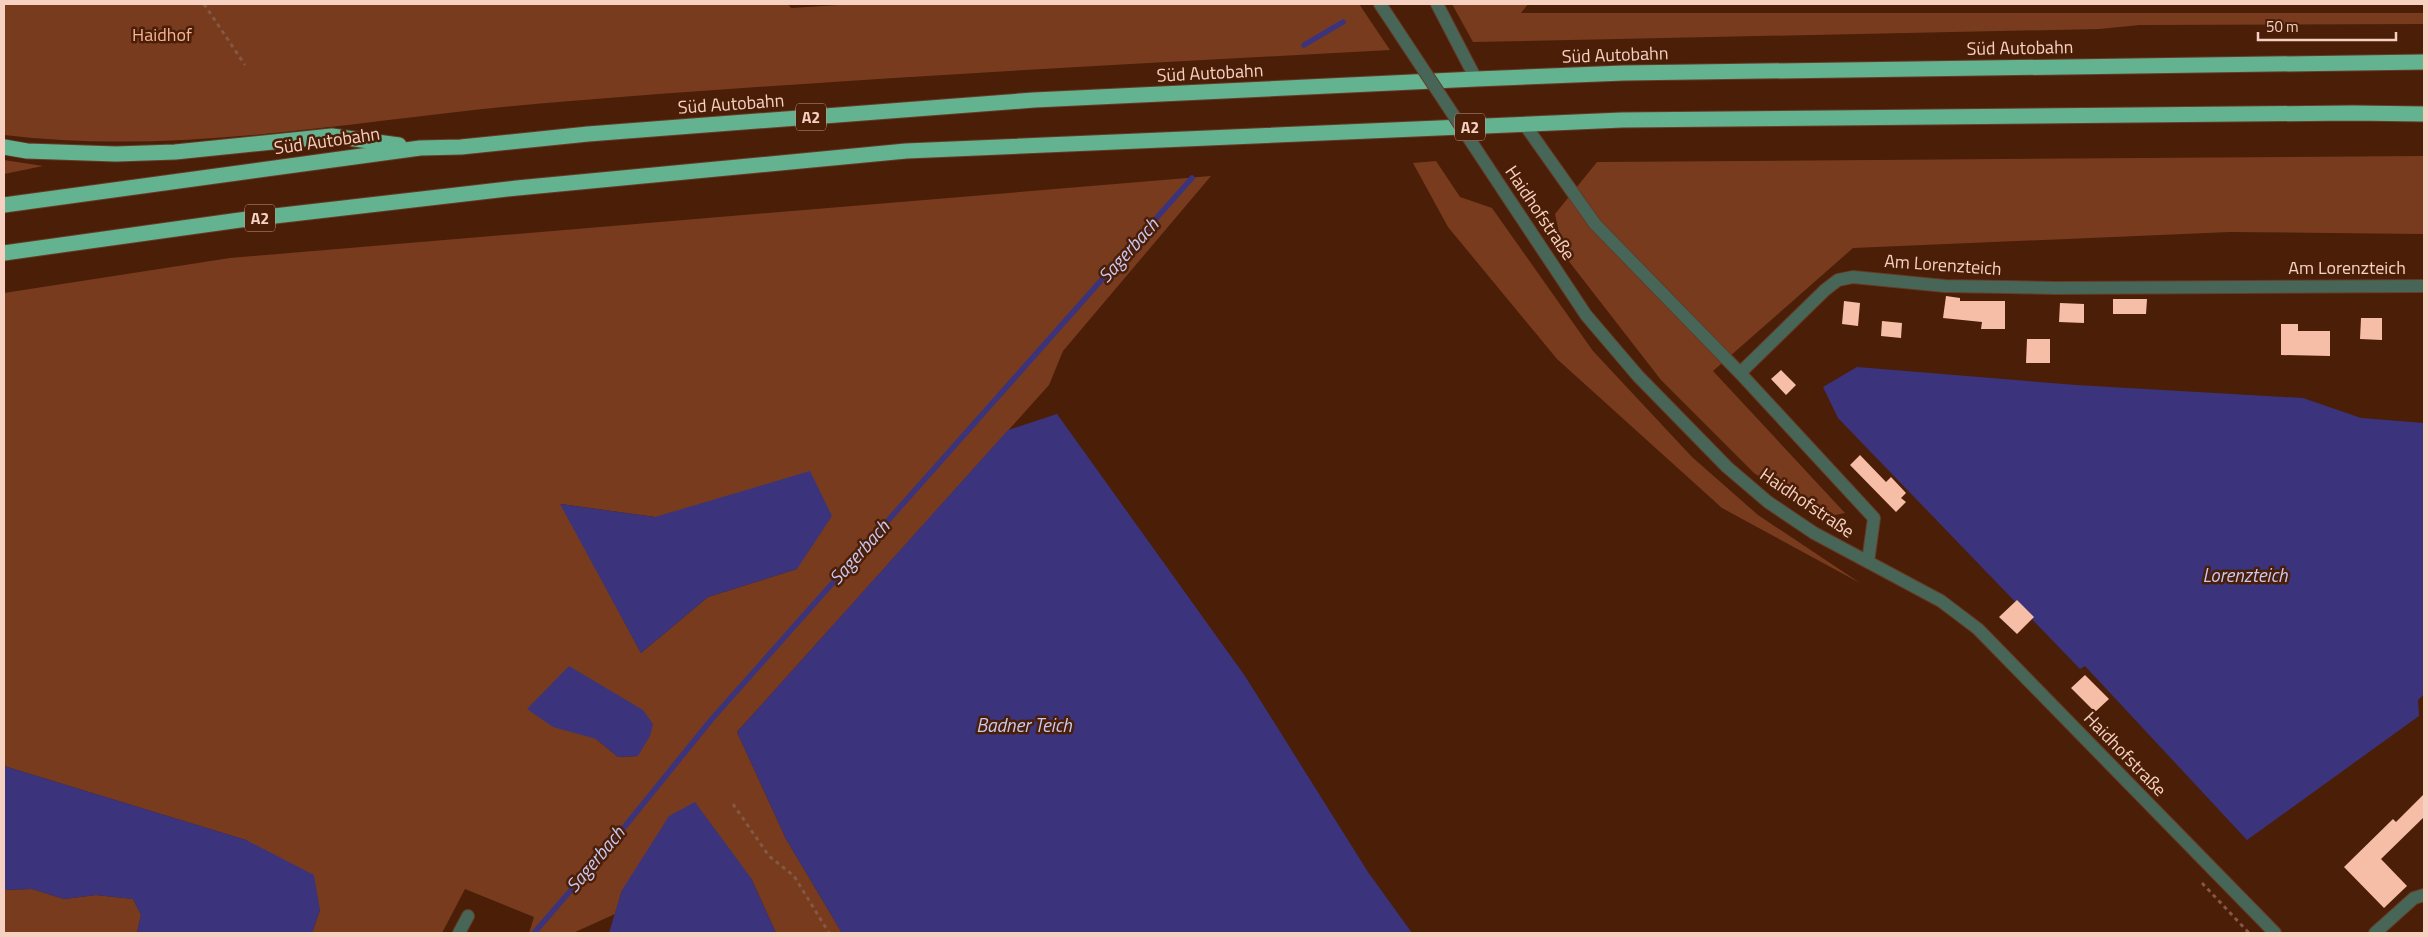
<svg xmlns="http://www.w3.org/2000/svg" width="2428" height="937" font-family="'Titillium Web',sans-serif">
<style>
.green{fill:#793b1e;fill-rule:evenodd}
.water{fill:#3b347c}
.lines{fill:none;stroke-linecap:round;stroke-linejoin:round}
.stream{stroke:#3b347c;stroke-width:5.5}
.building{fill:#f6bea7}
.minor-casing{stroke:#663a26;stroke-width:14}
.highway-casing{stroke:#663a26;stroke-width:17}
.path{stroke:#835844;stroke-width:3;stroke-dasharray:4 4;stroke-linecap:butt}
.minor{stroke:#476657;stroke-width:12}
.highway{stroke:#63b290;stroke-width:15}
.minor-bridge-casing{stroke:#663a26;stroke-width:14;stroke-linecap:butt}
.minor-bridge{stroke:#476657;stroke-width:12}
.labels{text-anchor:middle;stroke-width:5;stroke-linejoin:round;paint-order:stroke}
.shield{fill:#4b1e08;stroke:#c39b8a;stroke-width:1}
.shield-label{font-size:16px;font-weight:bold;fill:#f6d0c1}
.park-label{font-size:18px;fill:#f7b396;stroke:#4b1e08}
.street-label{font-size:18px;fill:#f6d0c1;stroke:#4b1e08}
.water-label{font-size:19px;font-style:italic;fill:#c7c8f3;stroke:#4b1e08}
</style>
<rect width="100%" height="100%" fill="#4b1e08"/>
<!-- green -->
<path class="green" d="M4 4H788L791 8 855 4H1359L1390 50C1108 65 827 80 546 103 366 118 185 157 4 135Z
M1452 4H1528L1521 13H2424V24L2140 25 2099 29 1473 42Z
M2424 156V234L2230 232 1853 248 1713 371 1845 513 1821 518 1754 473 1661 380 1564 255 1555 214 1597 162Z
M4 160 43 166 4 174Z
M1436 161 1460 197 1492 208 1593 351 1692 457 1758 515 1860 583 1722 508 1557 359 1448 227 1413 163Z
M1211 176 1063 351 1049 385 737 732 786 839 842 933H776L751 878 622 890 615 914 573 933H529L534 917 465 889 442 933H312L320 910 246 840 4 766V293L230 258ZM561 504 655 517 797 569 708 597 641 653ZM596 739 638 756 618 757Z
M32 889 64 899 96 895 133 899 141 915 137 933H4V890Z"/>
<!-- water -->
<path class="water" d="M1857 367 2076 385 2303 398 2361 418 2424 423V694L2418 700 2419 716 2247 840 2085 666 2080 669 1838 418 1823 387Z
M1057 414 1245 676 1368 872 1412 933H842L786 839 737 732 1008 430Z
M810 471 832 516 797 569 708 597 641 653 560 504 655 517Z
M569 666 643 710 653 724 650 736 638 756 618 757 596 739 553 727 527 709Z
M4 766 246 840 314 875 320 910 312 933H137L141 915 133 899 96 895 64 899 32 889 4 890Z
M695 802 751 878 776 933H609L622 890 669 816Z"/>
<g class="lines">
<!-- stream -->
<path class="stream" d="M1304 45 1343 22
M534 933 609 846 711 720 1192 178"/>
</g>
<!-- building -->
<path class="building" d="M1946 296 1960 298V301H2005V329H1981L1982 322 1943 318Z
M2113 299H2147L2146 314H2113Z
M1844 301 1860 303 1858 326 1842 324Z
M2060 303 2084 304V323L2059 322Z
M2361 318H2382V340L2360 339Z
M1882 321 1902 323 1901 338 1881 336Z
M2281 324H2298V331H2330V356L2281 355Z
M2027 339H2050V363H2026Z
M1781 370 1796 385 1786 395 1771 379Z
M1860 455 1886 482 1891 477 1906 493 1901 498 1906 502 1896 512 1850 465Z
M2017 600 2034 617 2017 634 1999 617Z
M2085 675 2109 699 2095 712 2071 688Z
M2424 794V817L2381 859 2407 886 2384 908 2344 867 2393 819 2396 822Z"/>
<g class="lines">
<!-- minor casing -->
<g class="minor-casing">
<path id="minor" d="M1380 4 1386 13
M1437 4 1476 79
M1525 125 1595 224 1740 373 1874 518 1868 562
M1505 193 1586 315 1638 376 1727 467 1768 502 1814 533 1941 601 1978 629 2275 933
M1740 373 1825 290 1838 280 1853 277 1945 286 2055 288 2424 286
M459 933 468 916
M2375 933 2414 898 2424 895"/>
</g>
<!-- highway casing -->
<g class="highway-casing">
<path id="highway" d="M4 147 27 151 116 154 175 152 332 136 399 145
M4 205 420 148 461 147 588 134 1034 100 1476 79 1624 73 2424 62
M4 253 240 220 517 188 906 151 1622 120 2353 113 2424 114"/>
</g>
<!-- path -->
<path class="path" d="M204 4 245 65
M733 804 769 856 794 876 829 933
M2202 883 2249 933"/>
<!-- minor -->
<use href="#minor" class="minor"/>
<!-- highway -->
<use href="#highway" class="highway"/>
<!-- minor-bridge casing -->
<g class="minor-bridge-casing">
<path id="minor-bridge" d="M1386 13 1505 193"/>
</g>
<!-- minor-bridge -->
<use href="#minor-bridge" class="minor-bridge"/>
</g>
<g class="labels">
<!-- shield labels -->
<g class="shield">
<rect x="796" y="103.5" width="30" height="27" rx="4"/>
<rect x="1455" y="113.5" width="30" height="27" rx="4"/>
<rect x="245" y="204.5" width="30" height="27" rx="4"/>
</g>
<g class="shield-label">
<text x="811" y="123">A2</text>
<text x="1470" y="133">A2</text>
<text x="260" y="224">A2</text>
</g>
<!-- park labels -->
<g class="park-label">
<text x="162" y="41">Haidhof</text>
</g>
<!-- street labels -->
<g class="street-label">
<text transform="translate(2020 48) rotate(-1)" y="6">Süd Autobahn</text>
<text transform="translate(1615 55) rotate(-2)" y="6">Süd Autobahn</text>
<text transform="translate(1210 73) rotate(-3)" y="6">Süd Autobahn</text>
<text transform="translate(731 104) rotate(-4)" y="6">Süd Autobahn</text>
<text transform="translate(327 141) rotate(-8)" y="6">Süd Autobahn</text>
<text transform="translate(1540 213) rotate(56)" y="6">Haidhofstraße</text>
<text transform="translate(1943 265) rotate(4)" y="6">Am Lorenzteich</text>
<text x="2347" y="274">Am Lorenzteich</text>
<text transform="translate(1807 503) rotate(34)" y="6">Haidhofstraße</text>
<text transform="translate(2125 754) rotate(46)" y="6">Haidhofstraße</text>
</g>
<!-- water labels -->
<g class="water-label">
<text transform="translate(1128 250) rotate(-48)" y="7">Sagerbach</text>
<text transform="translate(859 552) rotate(-48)" y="7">Sagerbach</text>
<text x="2245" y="582">Lorenzteich</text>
<text x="1024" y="732">Badner Teich</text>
<text transform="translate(595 859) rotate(-50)" y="7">Sagerbach</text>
</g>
</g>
<!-- border -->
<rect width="2428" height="937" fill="none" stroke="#f6d0c1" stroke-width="10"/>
<!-- scale -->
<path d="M2258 32v8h138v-8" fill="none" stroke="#f6d0c1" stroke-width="2.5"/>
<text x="2266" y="32" font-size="15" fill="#f6d0c1" stroke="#4b1e08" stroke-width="4" paint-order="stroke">50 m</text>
</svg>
